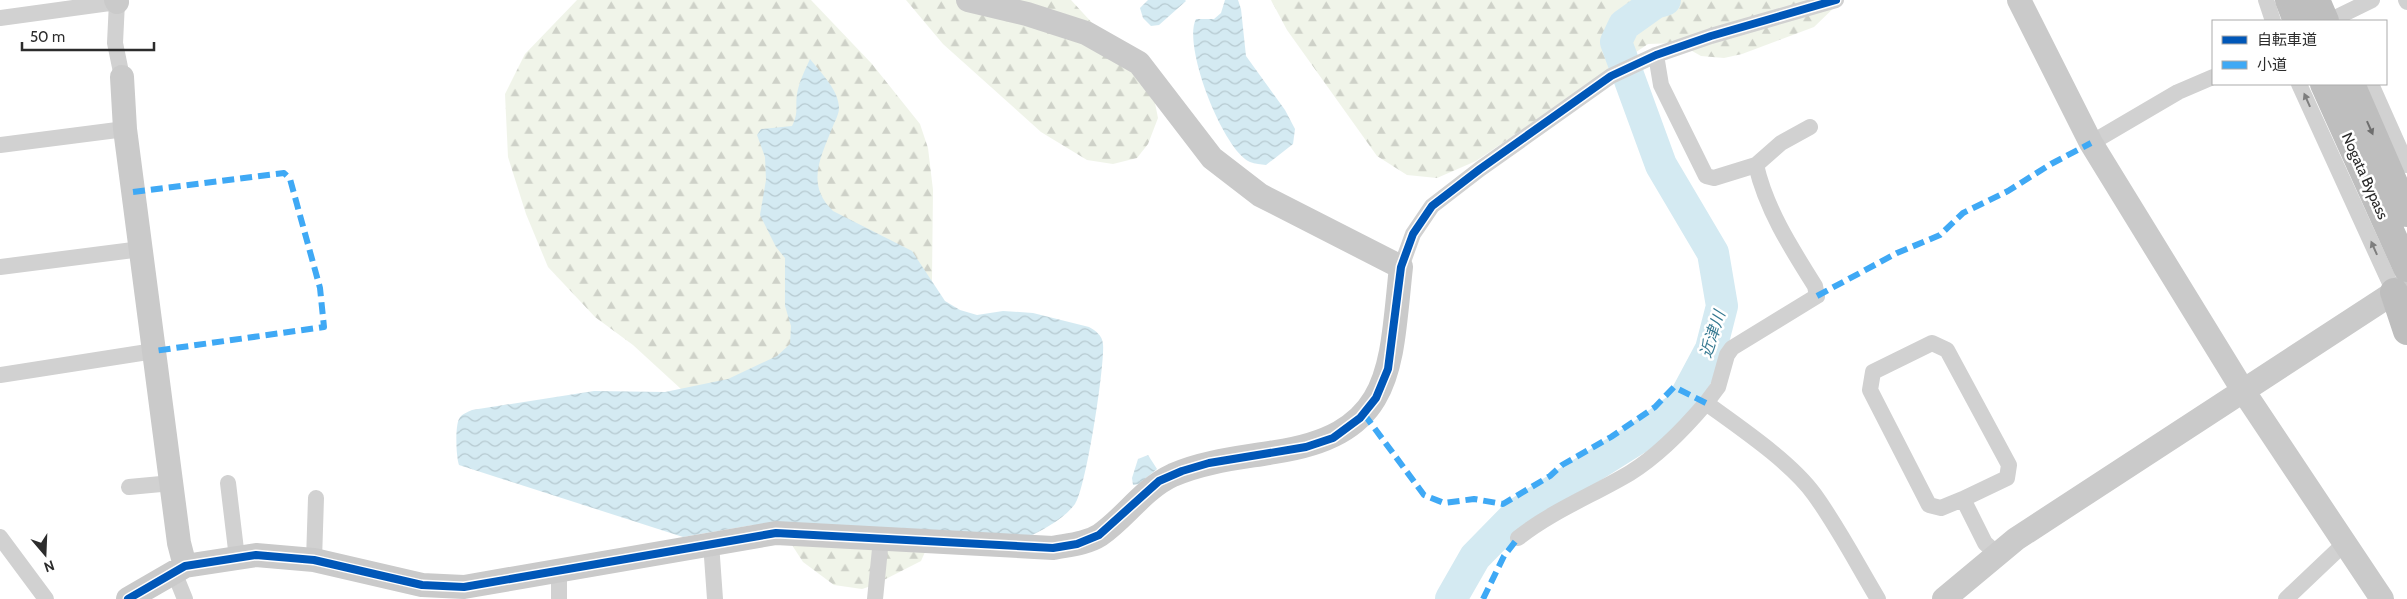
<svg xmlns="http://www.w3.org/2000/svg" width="2407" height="599" font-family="Cabin,'Noto Sans JP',sans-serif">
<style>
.forest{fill:url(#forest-firs)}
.water{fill:url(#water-waves)}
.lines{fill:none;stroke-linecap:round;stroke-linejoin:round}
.river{stroke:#d4eaf2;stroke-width:32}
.street{stroke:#d1d1d1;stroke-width:16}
.secondary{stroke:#cacaca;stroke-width:24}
.highway{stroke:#bebebe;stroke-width:28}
.quiet{stroke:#3fa9f5;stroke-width:6;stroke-dasharray:12 6;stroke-linecap:butt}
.cycleway-casing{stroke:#fff;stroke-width:11}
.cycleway{stroke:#0057b8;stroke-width:8}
.oneway{fill:#7e7e7e}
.oneway2{fill:#6e6e6e}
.labels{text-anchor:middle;stroke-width:5;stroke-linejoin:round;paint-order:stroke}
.street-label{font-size:15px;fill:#2c2c2c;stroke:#fff}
.water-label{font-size:16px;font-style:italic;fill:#367991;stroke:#fff}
</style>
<defs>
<pattern id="forest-firs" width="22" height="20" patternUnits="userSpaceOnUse" patternTransform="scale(1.25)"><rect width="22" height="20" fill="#f0f4e9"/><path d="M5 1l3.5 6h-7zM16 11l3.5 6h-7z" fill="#ced1c8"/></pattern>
<pattern id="water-waves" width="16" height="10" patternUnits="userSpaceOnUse" patternTransform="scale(1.25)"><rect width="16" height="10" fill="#d4eaf2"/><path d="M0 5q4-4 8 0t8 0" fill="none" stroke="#b6c9d0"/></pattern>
</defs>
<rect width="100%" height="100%" fill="#fff"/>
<!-- forest -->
<path class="forest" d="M577 0H811L872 64 920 124 928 148 933 190 929 543 921 561 874 585 862 589 834 585 803 562 705 411 633 345 595 317 548 267 526 214 508 157 505 94 525 54Z
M906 0H1071L1152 88 1158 118 1148 144 1137 158 1113 164 1087 160 1041 132 943 44Z
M1271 0H1842L1814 27 1742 54 1724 58 1701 56 1678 43 1648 44 1476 161 1437 178 1407 175 1377 156 1287 30Z"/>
<!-- water -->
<path class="water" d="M1148 0H1185L1186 1 1159 25 1151 26 1143 18 1140 8Z
M1225 0H1238L1241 9 1246 56 1285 110 1295 129 1293 144 1266 165C1261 164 1255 164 1250 162 1223 150 1182 45 1196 19H1214L1221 13Z
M810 59C820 72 839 90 839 108 839 114 835 121 833 126 821 157 805 184 833 211L912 251 945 301 960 310 977 315 1003 311 1033 313 1089 327C1096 331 1102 335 1103 344 1105 365 1086 489 1075 504 1063 520 1042 530 1025 539L753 525 683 537 459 465C456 456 455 427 459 419 461 414 468 412 472 410L594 391 665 392 728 379 777 356 790 344 791 326 785 306V258L776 247 760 215 766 180 765 157 757 135 761 129 792 126C799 112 795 108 797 94 799 82 805 70 810 59Z
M1148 455 1157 469 1139 484 1133 485 1132 478 1138 459Z"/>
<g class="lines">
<!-- river -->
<path class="river" d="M1451 599 1475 557 1517 514 1638 438 1680 407 1711 349 1722 306 1713 253 1661 165 1616 42 1624 25 1655 3 1665 0"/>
<!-- street -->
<path class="street" d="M2266 0 2273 21
M2406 0 2407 2
M0 18 117 2 115 43 122 77
M2329 21 2372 0
M1656 55 1661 85 1706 176 1714 178 1756 165 1781 143 1810 127
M2299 84 2394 292
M2371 84 2407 165
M2091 143 2178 92 2213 77
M0 145 125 129
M0 267 141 249
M1401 267 1413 234 1432 206 1480 169 1611 76 1656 55 1711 36 1836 0
M0 375 154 351
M1706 403 1718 387 1727 355 1732 348 1817 296 1815 286C1791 248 1766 209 1756 165
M228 483 237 558
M129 487 172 483
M1963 499 1941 508 1929 505 1870 390 1873 372 1932 343 1947 350 2009 465 2007 478 1963 499 1985 543 1997 554
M0 537 46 599
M1518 538C1552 511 1593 495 1630 473 1659 455 1684 429 1706 403 1739 427 1791 462 1814 494 1838 527 1857 564 1878 599
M711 543 715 599
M314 560 316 498
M174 572 185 599
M559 599V571
M875 599 881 539
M2286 599 2345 543"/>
<!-- secondary -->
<path class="secondary" d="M116 0 117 2
M2019 0 2091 143 2244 392 2382 599
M122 77 125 129 179 543 185 566
M128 599 185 566 256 555 314 560 422 585 464 587 776 533 1053 548C1068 545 1086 544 1100 535 1126 517 1143 489 1173 475 1205 461 1240 458 1275 452 1395 434 1390 368 1401 267L1260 195 1212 158 1139 63 1086 33 1027 14 968 0
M1944 599 2016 539 2407 284"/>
<!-- highway -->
<path class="highway" d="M2289 0 2297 21
M2316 0 2325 21
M2324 84 2407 268
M2351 84 2407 213
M2394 292 2407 331"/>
<!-- quiet -->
<path class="quiet" d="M133 192 284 173 290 179 320 288 324 327 154 351
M1817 296 1897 253 1940 235 1963 213 2008 191 2051 164 2091 143
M1364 414 1424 495 1444 503 1474 499 1503 504 1550 476 1562 465 1611 437 1655 407 1674 387 1706 403
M1483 599 1504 556 1518 538"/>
<!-- cycleway casing -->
<g class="cycleway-casing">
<path id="cycleway" d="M128 599 185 566 256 555 314 560 422 585 464 587 776 533 1053 548 1077 544 1099 535 1159 481 1182 471 1209 463 1306 447 1333 438 1360 418 1376 398 1388 369 1401 267 1413 234 1432 206 1480 169 1611 76 1656 55 1711 36 1836 0"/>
</g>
<!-- cycleway -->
<use href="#cycleway" class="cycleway"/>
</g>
<!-- one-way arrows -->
<defs><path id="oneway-solid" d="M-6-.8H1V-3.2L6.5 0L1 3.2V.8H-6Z" transform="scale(1.25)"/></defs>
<g class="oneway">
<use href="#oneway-solid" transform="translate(2307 100) rotate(-114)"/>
<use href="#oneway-solid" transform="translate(2374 248) rotate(-114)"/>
</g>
<use class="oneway2" href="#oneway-solid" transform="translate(2370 128) rotate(66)"/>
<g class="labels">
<!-- street labels -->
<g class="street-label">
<text transform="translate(2365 176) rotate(66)" y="5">Nogata Bypass</text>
</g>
<!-- water labels -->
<g class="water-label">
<text transform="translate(1712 334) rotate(-72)" y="6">近津川</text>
</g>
</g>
<!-- legend -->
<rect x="2212" y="20" width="175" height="65" fill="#ffffff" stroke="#ababab"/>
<rect x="2222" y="36" width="25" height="8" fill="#0057b8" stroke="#ababab"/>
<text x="2257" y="45" font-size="15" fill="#2c2c2c">自転車道</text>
<rect x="2222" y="61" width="25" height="8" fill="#3fa9f5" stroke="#ababab"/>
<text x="2257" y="70" font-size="15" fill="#2c2c2c">小道</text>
<!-- north arrow -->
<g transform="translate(45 554) rotate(161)" stroke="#ffffff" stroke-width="4" paint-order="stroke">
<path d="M0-4L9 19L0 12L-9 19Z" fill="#2c2c2c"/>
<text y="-8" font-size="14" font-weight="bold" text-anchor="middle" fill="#2c2c2c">N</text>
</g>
<!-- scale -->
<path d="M22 42v8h132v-8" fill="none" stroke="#2c2c2c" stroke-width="2.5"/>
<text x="30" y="42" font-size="15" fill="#2c2c2c" stroke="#ffffff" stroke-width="4" paint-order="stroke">50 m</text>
</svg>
